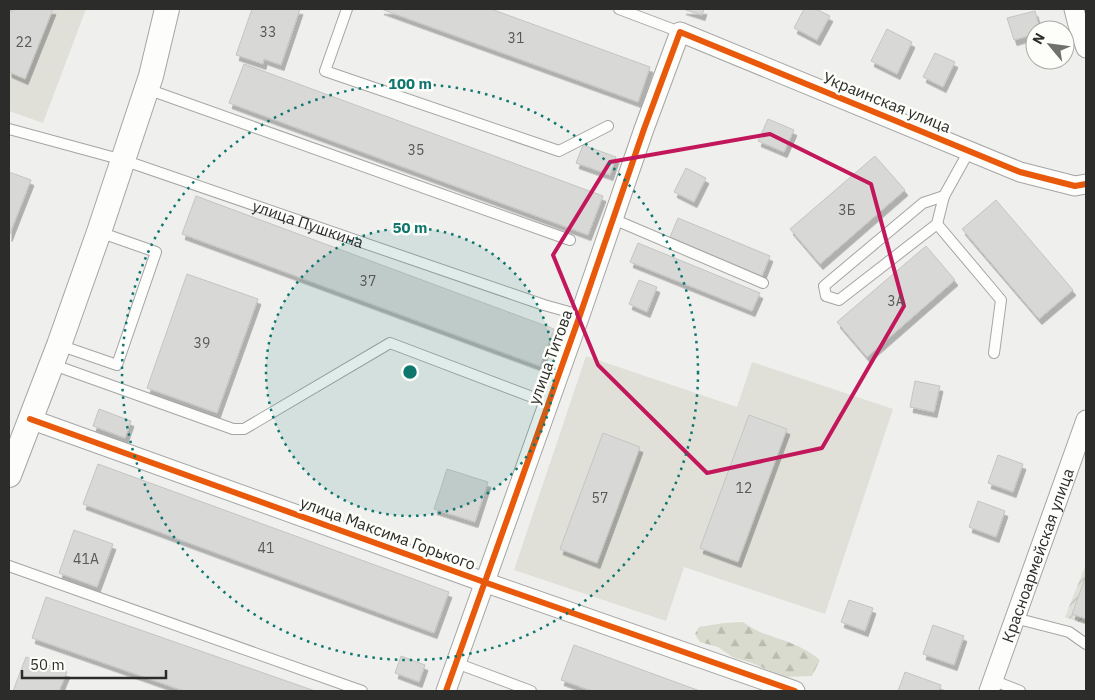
<svg xmlns="http://www.w3.org/2000/svg" width="1095" height="700" font-family="'IBM Plex Sans',sans-serif">
<style>
.built{fill:#e0e0d9}
.industrial{fill:url(#industrial-furrows)}
.forest{fill:url(#forest-firs)}
.building{fill:#d8d8d6;stroke:#c4c5c3;filter:url(#shadow)}
.lines{fill:none;stroke-linecap:round;stroke-linejoin:round}
.service-casing{stroke:#a5a6a3;stroke-width:12}
.minor-casing{stroke:#a5a6a3;stroke-width:21}
.tertiary-casing{stroke:#a5a6a3;stroke-width:26}
.service{stroke:#fdfdfc;stroke-width:10}
.minor{stroke:#fdfdfc;stroke-width:19}
.tertiary{stroke:#fdfdfc;stroke-width:24}
.cycleway-casing{stroke:#fdfef9;stroke-width:9}
.cycleway{stroke:#e8590c;stroke-width:6}
.marked{fill:none;stroke:#c2185b;stroke-width:4;stroke-linejoin:round}
.ring{fill:none;stroke:#0f766e;stroke-width:2.5;stroke-dasharray:2.5 5}
.labels{text-anchor:middle;stroke-width:5;stroke-linejoin:round;paint-order:stroke}
.number-label{font-size:14px;fill:#585856}
.street-label{font-size:16px;fill:#2c2c2b;stroke:#fdfef9}
.centre{fill:#0f766e;stroke:#fdfef9;stroke-width:2.5}
.ring-label{font-size:15px;text-anchor:middle;font-weight:bold;fill:#0f766e;stroke:#fdfef9;stroke-width:5;stroke-linejoin:round;paint-order:stroke}
</style>
<defs>
<pattern id="industrial-furrows" width="10" height="10" patternUnits="userSpaceOnUse" patternTransform="scale(1.25)"><rect width="10" height="10" fill="#e0e0d9"/><path d="M-1 1l2-2M0 10L10 0M9 11l2-2" fill="none" stroke="#c0c0ba"/></pattern>
<pattern id="forest-firs" width="22" height="20" patternUnits="userSpaceOnUse" patternTransform="scale(1.25)"><rect width="22" height="20" fill="#d8dbcd"/><path d="M5 1l3.5 6h-7zM16 11l3.5 6h-7z" fill="#babcb0"/></pattern>
<filter id="shadow"><feDropShadow dx="3" dy="5.5" stdDeviation="0" flood-color="#0004"/></filter>
</defs>
<rect width="100%" height="100%" fill="#eff0ed"/>
<!-- built -->
<path class="built" d="M9 9H86L43 123 9 111Z
M586 356 737 407 752 362 893 409 825 614 684 567 666 621 514 570Z"/>
<!-- industrial -->
<path class="industrial" d="M1086 564V625L1065 617Z"/>
<!-- forest -->
<path class="forest" d="M743 622C748 626 754 629 760 632 781 640 803 645 820 660L812 676 784 677 752 663 734 658 718 647 700 642 695 634 699 627 724 623Z"/>
<!-- building -->
<path class="building" d="M13 9H53L25 79 9 72V10L12 12Z
M252 9H300L281 65 264 59 263 64 236 55Z
M381 9H491L650 67 638 102Z
M683 9H704L702 15Z
M804 9H816L830 16 817 40 794 28Z
M1035 11 1040 30H1035V34L1014 40 1007 18Z
M887 29 912 42 897 74 871 61Z
M935 53 955 62 943 87 923 77Z
M244 64 603 196 588 235 229 103Z
M768 119 794 130 784 152 758 141Z
M583 145 616 157 610 175 576 163Z
M875 156 905 190 820 264 790 229Z
M686 168 706 178 694 202 674 192Z
M9 172 31 180 9 236Z
M196 196 554 329 540 366 182 234Z
M996 200 1073 290 1039 319 962 229Z
M678 218 770 256 762 276 670 237Z
M638 243 760 293 752 311 630 262Z
M926 246 955 280 867 357 837 322Z
M187 274 258 299 217 413 147 388Z
M639 280 657 287 647 312 629 304Z
M915 381 940 386 934 412 910 407Z
M99 409 131 421 125 438 93 426Z
M749 415 787 429 738 562 700 548Z
M603 433 640 447 597 563 560 549Z
M998 455 1023 464 1013 492 988 483Z
M98 464 449 592 434 633 83 504Z
M447 469 488 482 475 522 434 509Z
M978 501 1005 511 996 537 969 527Z
M74 530 113 544 97 587 59 573Z
M1086 576V619L1072 614Z
M46 597 315 691H184L32 638Z
M849 600 873 608 865 631 841 622Z
M933 625 964 636 954 665 923 654Z
M574 645 700 691H592L561 680Z
M401 656 425 665 419 682 395 673Z
M26 657 67 672 59 691H13Z
M905 672 941 685 939 691H898Z"/>
<g class="lines">
<!-- service casing -->
<g class="service-casing">
<g id="service">
<path d="M347 9 325 71 559 151 608 126"/>
<path d="M619 9 680 32"/>
<path d="M147 89 570 240"/>
<path id="s1" d="M9 129 123 160 544 305 580 315"/>
<path d="M969 151 944 196 923 203 824 286 826 296 839 300 937 224 1001 300 994 353"/>
<path d="M613 219 763 283"/>
<path d="M937 224 944 196"/>
<path d="M59 345 117 365 156 252 99 232"/>
<path d="M51 364 233 429H244L390 343 548 403"/>
<path d="M9 566 362 691"/>
<path d="M1015 618 1069 632 1086 644"/>
<path d="M456 663 531 691"/>
<path d="M992 680 1020 691"/>
</g>
</g>
<!-- minor casing -->
<g class="minor-casing">
<g id="minor">
<path d="M1074 9 1078 25 1086 48"/>
<path d="M30 419 484 582 795 691"/>
<path d="M446 691 580 315 644 129 680 32 1020 172 1075 186 1086 184"/>
<path id="s2" d="M989 691 1086 420"/>
</g>
</g>
<!-- tertiary casing -->
<g class="tertiary-casing">
<path id="tertiary" d="M9 475 59 345 99 232 151 76 167 9"/>
</g>
<!-- service -->
<use href="#service" class="service"/>
<!-- minor -->
<use href="#minor" class="minor"/>
<!-- tertiary -->
<use href="#tertiary" class="tertiary"/>
<!-- cycleway casing -->
<g class="cycleway-casing">
<path id="cycleway" d="M30 419 484 582 795 691
M446 691 580 315 644 129 680 32 1020 172 1075 186 1086 184"/>
</g>
<!-- cycleway -->
<use href="#cycleway" class="cycleway"/>
</g>
<!-- marked area -->
<path class="marked" d="M770 134 871 184 904 306 822 448 707 473 598 365 553 255 610 162Z"/>
<!-- distance rings -->
<circle cx="410" cy="372" r="144" fill="#0f766e" fill-opacity=".12"/>
<g class="ring">
<circle cx="410" cy="372" r="144"/>
<circle cx="410" cy="372" r="288"/>
</g>
<g class="labels">
<!-- number labels -->
<g class="number-label">
<text x="268" y="37">33</text>
<text x="516" y="43">31</text>
<text x="24" y="47">22</text>
<text x="416" y="155">35</text>
<text x="847" y="215">3Б</text>
<text x="368" y="286">37</text>
<text x="896" y="306">3А</text>
<text x="202" y="348">39</text>
<text x="744" y="493">12</text>
<text x="600" y="503">57</text>
<text x="266" y="553">41</text>
<text x="86" y="564">41А</text>
</g>
<!-- street labels -->
<g class="street-label">
<text transform="translate(887 102) rotate(22)" y="6">Украинская улица</text>
<text dy="6" stroke="none"><textPath href="#s1" startOffset="314">улица Пушкина</textPath></text>
<text transform="translate(550 357) rotate(-70)" y="6">улица Титова</text>
<text transform="translate(388 533) rotate(20)" y="6">улица Максима Горького</text>
<text dy="6" stroke="none"><textPath href="#s2" startOffset="144">Красноармейская улица</textPath></text>
</g>
</g>
<circle cx="410" cy="372" r="8" class="centre"/>
<g class="ring-label">
<text x="410" y="89">100 m</text>
<text x="410" y="233">50 m</text>
</g>
<!-- border -->
<rect width="1095" height="700" fill="none" stroke="#2c2c2b" stroke-width="20"/>
<!-- north arrow -->
<g transform="translate(1050 45) rotate(299)"><circle r="24" fill="#fdfef9" stroke="#a9aaa7"/>
<path d="M0-4L9 19L0 12L-9 19Z" fill="#70716f"/>
<text y="-8" font-size="14" font-weight="bold" text-anchor="middle" fill="#2c2c2b">N</text>
</g>
<!-- scale -->
<path d="M22 670v8h144v-8" fill="none" stroke="#2c2c2b" stroke-width="2.5"/>
<text x="30" y="670" font-size="15" fill="#2c2c2b" stroke="#fdfef9" stroke-width="4" paint-order="stroke">50 m</text>
</svg>
